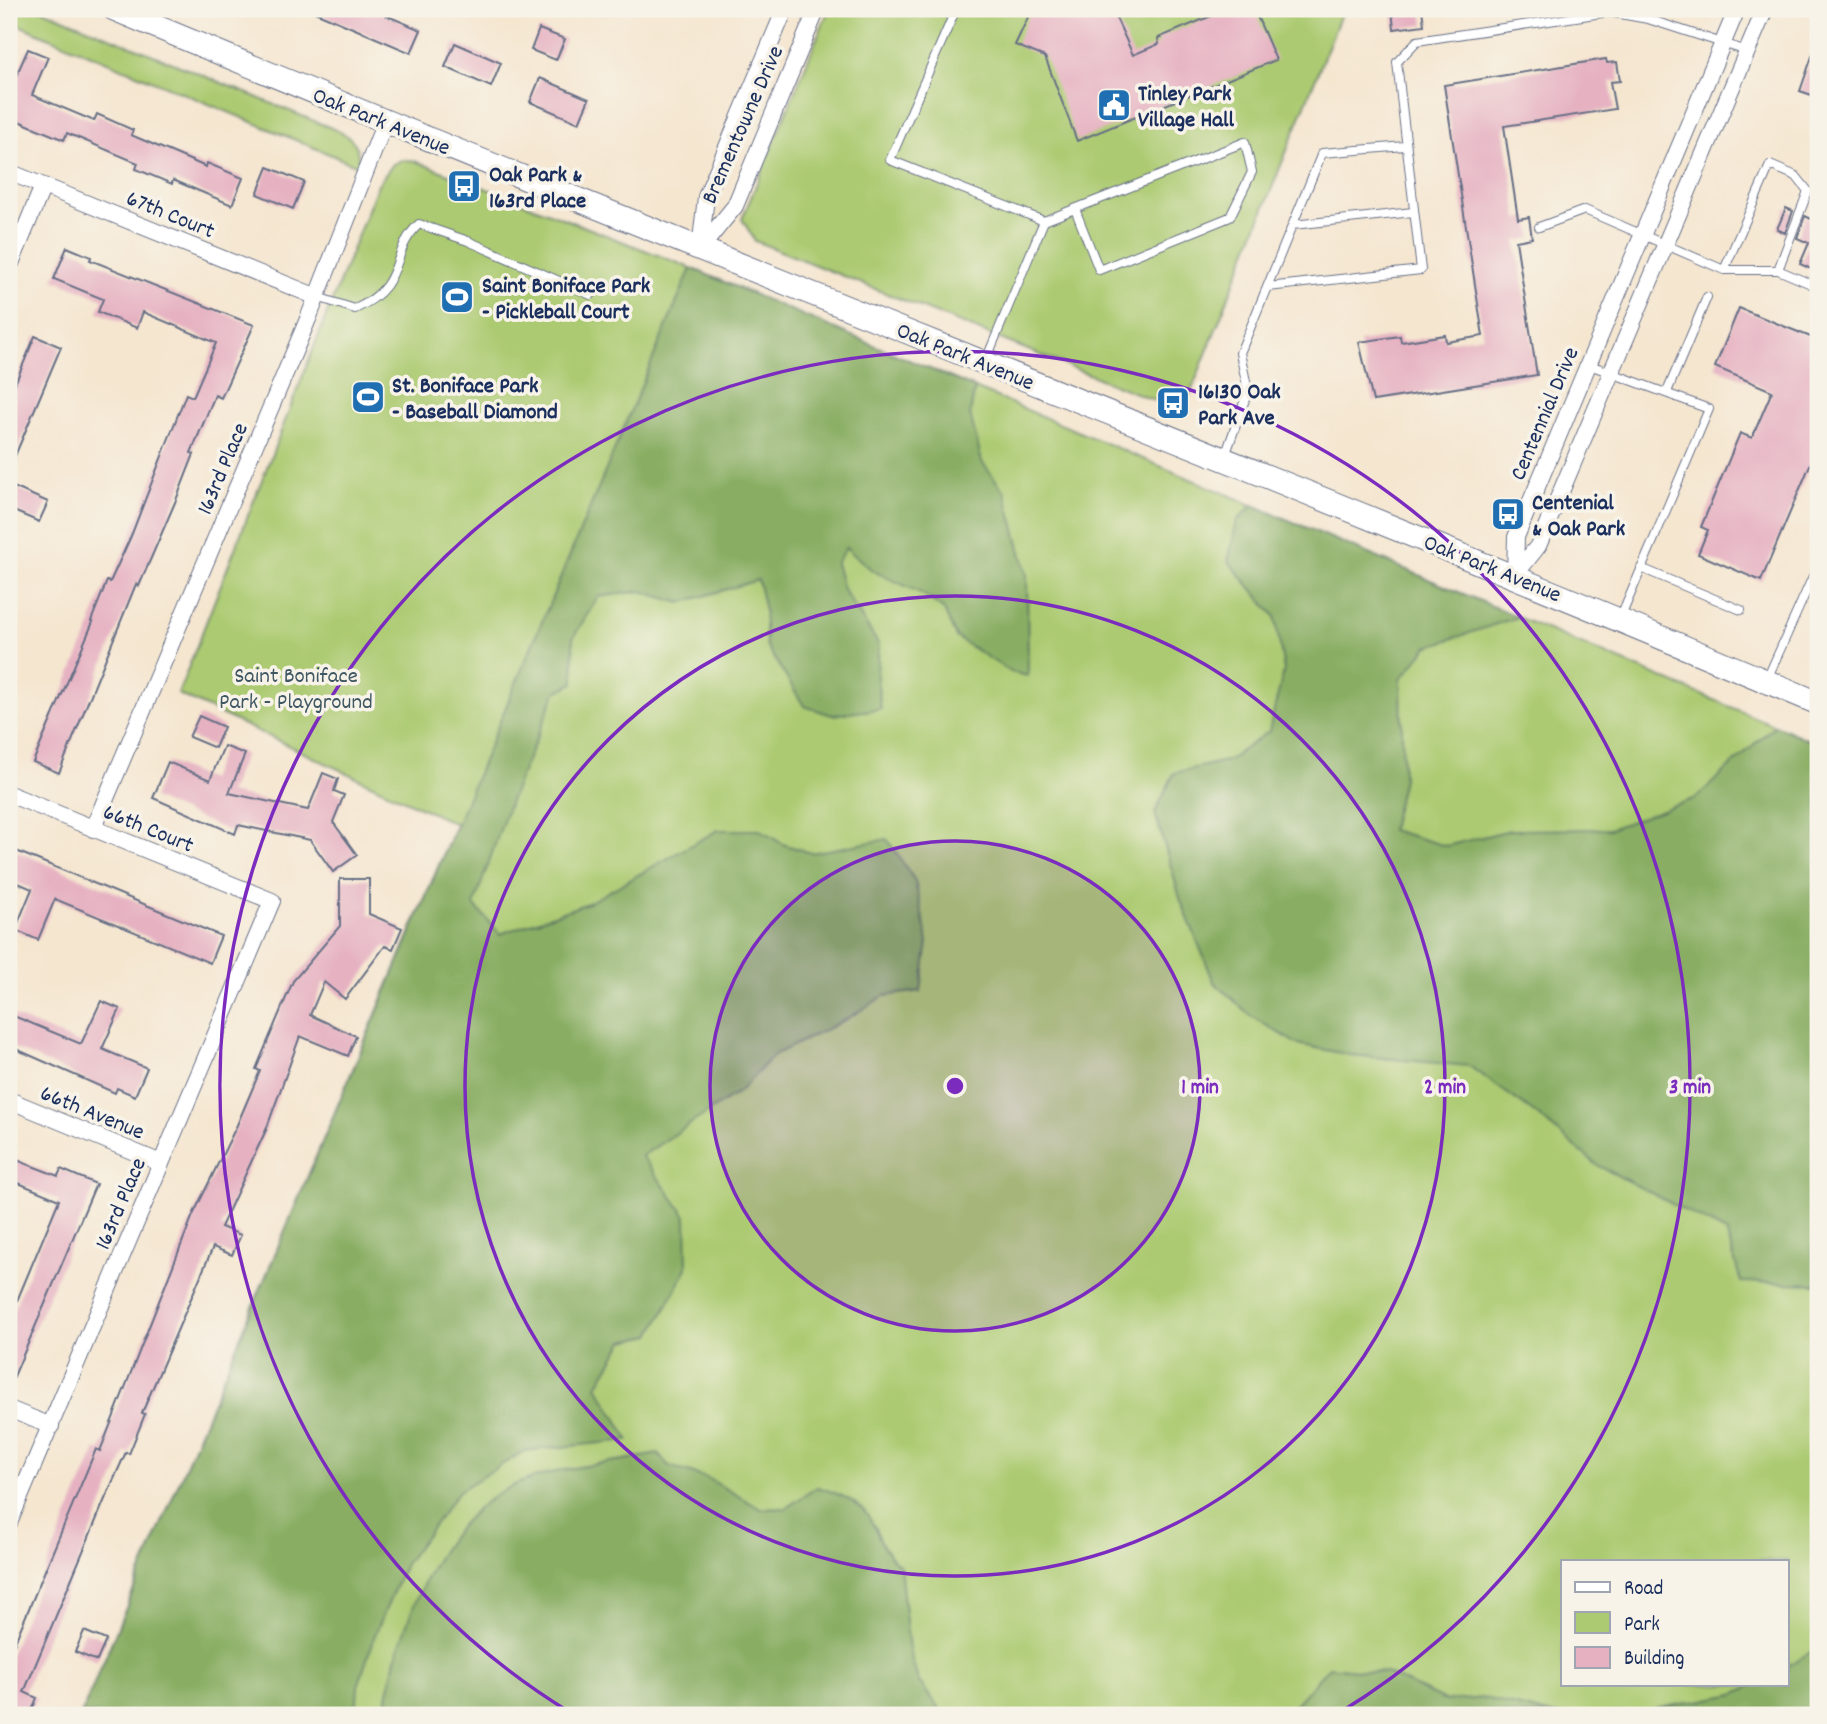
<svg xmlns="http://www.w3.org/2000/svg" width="1827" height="1724" font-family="Dekko,sans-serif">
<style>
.green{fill:#acca71;stroke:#647c68;stroke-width:2;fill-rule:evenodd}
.forest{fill:#89ae63;stroke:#526e60;stroke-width:2}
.building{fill:#e6b2c2}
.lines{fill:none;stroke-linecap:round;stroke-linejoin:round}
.lane-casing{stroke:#676f86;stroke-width:10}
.street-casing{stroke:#676f86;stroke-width:18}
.secondary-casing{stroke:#676f86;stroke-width:25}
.lane{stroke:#fff;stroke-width:8}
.street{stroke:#fff;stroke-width:16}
.secondary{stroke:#fff;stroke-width:23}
.ring{fill:none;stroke:#7b2cbf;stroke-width:3.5}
.labels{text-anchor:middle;stroke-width:7;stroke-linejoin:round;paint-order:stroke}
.poi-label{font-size:23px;font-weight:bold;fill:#1b2f5e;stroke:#f7f3e8;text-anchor:start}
.street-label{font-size:23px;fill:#1b2f5e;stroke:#f7f3e8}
.park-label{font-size:23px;fill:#3f5663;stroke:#f7f3e8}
.centre{fill:#7b2cbf;stroke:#f7f3e8;stroke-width:3.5}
.ring-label{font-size:21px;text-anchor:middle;font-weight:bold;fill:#7b2cbf;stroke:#f7f3e8;stroke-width:7;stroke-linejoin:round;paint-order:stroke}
</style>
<rect width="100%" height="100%" fill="#f7f3e8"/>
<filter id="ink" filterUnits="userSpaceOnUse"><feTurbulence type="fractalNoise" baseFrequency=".0143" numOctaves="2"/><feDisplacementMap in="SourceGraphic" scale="14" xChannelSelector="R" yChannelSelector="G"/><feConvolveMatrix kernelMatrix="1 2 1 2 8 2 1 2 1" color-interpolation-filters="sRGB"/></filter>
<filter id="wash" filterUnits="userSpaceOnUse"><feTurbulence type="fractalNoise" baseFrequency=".00686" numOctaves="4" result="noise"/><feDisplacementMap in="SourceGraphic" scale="28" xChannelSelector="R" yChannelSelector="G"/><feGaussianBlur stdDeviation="1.57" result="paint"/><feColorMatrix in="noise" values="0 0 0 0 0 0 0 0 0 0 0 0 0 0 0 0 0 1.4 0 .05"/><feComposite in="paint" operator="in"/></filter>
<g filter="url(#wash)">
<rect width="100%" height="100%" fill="#f5e6d0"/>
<!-- green -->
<path class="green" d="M9 9H41L341 132C357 141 359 148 358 166L9 21Z
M829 9H1343L1183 412 755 241 742 219Z
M402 160 415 161 691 268 1818 744V1715H81L456 824 178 694 378 184 393 164ZM1563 1561H1787V1684H1563Z"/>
<!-- forest -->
<path class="forest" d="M691 268 975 388 970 414 982 462 1005 492 1027 575 1028 676 1011 672 956 637 944 610 923 594 873 571 846 548 836 563 843 589 879 645 877 676 881 709 832 715 804 706 766 645 764 606 758 580 680 603 641 591 598 597 573 638 574 683 556 692 510 801 474 905 500 934 588 903 718 830H760L783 844 811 853 887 839 915 881 928 942 921 991 884 996 845 1020 774 1055 740 1091 642 1156 686 1216 687 1268 651 1335 624 1341 597 1386 629 1440 524 1451 459 1491 405 1564 376 1632 358 1686 356 1715H81Z
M1253 505 1518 617 1427 647 1401 679 1403 779 1391 830 1446 846 1510 830 1610 829 1696 798 1775 725 1818 744V1224L1813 1251 1818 1284 1741 1282 1726 1232 1597 1165 1536 1114 1469 1066 1350 1055 1297 1044 1251 1016 1214 982 1181 901 1155 813 1174 773 1229 760 1269 731 1284 670 1275 616 1228 561 1237 521Z
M658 1454 669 1466 709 1479 761 1509 786 1508 817 1487C834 1492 858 1500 868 1516 883 1538 876 1544 900 1566L909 1649 918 1680 943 1715H384C397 1634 436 1513 522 1482 564 1466 614 1463 658 1454Z
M1818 1648V1715H1583L1638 1712 1735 1694 1754 1684H1787V1666Z
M1329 1667 1386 1673 1445 1701 1485 1698 1552 1715H1285Z"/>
<g id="blocks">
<!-- building -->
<path class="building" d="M308 9H371L421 30 411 53Z
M1032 9H1112L1133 55 1159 44 1158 38 1228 9H1254L1276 60 1077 141 1045 57 1015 45Z
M1392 9H1422L1424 25 1394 29Z
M539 29 565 39 556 60 531 50Z
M455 43 501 63 491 87 445 67Z
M1816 45H1818V97L1800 91Z
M28 49 48 57 32 95 94 121 97 114 133 130 131 135 206 167 207 163 243 178 232 205 173 180 172 184 136 169 138 163 67 133 64 140 9 117V92Z
M1606 59 1607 63 1617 62 1620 81 1610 82 1615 109 1504 126 1518 219 1529 217 1532 238 1516 241 1537 375 1373 401 1359 342 1400 336 1401 342 1445 335 1446 342 1483 336 1444 85Z
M540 78 589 99 579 123 530 102Z
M268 167 304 182 293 209 257 194Z
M1786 208 1793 211 1785 233 1777 229Z
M1805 216 1818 222V272L1800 264 1809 243 1797 238Z
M67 247 91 257 90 260 254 325 221 398 215 395 191 453 194 454 176 500 139 586 136 584 59 773 33 762 93 622 91 621 107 581 110 582 131 536 186 394 193 397 216 343 143 312 137 328 98 312 103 299 54 279Z
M1739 308 1818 340V446L1761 581 1698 554 1708 530 1701 527 1740 433 1752 438 1772 391 1715 367Z
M35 336 61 347 9 470V398Z
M9 485 48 502 39 522 9 509Z
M199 716 224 727 215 748 189 737Z
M224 746 245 754 229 793 308 810 323 773 338 779 334 791 344 795 333 822 357 855 333 872 310 840 238 825 235 834 153 798 168 762 210 780Z
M9 848 221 936 210 963 55 899 38 940 15 930 32 889 9 879Z
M340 879H369V914L402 928 393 949 385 946 345 999 324 982 310 1015 356 1036 348 1056 300 1036 266 1130 221 1227 241 1235 232 1255 213 1247 142 1413 145 1414 129 1454 126 1452 105 1499 24 1692 37 1698 30 1715H9V1656L96 1449 100 1451 193 1215 237 1125 260 1071 256 1069 293 981 340 926Z
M101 1001 120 1009 102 1049 147 1068 135 1096 117 1088 115 1093 9 1046V1014L81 1044Z
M9 1157 58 1176 61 1169 96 1184 9 1388V1320L59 1200 9 1179Z
M84 1631 106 1640 97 1661 75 1652Z"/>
</g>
</g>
<g filter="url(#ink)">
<use href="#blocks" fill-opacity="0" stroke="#676f86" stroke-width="2"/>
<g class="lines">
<!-- lane casing -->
<g class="lane-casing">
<path id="lane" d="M956 9 890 160 1044 221
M1293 225 1413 212
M1539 227 1585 210 1724 270H1778L1818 287
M1724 270 1770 165 1796 176 1808 191 1778 270
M1268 287 1421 270 1397 62 1417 41 1609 12 1648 19 1747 51
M317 297 355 309C408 285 388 253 419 224L468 241 591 295
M986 360 1044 221 1245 142 1252 172 1230 217 1099 270 1075 209
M1587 364 1709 409 1620 619
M1667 392 1707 297
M1224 459 1248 391 1240 353 1322 153 1405 146
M1641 568 1741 610
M1767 679 1814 574 1818 576"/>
</g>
<!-- street casing -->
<g class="street-casing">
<path id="street" d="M9 172 317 297
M700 249 735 206 817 9
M700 249 706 197 785 9
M9 268 43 186
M1515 575 1538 546 1765 9
M1515 575 1516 537 1737 9
M9 794 272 901 9 1523
M93 829 308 319 385 122
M9 1100 161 1163
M9 1409 51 1426"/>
</g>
<!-- secondary casing -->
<g class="secondary-casing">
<path id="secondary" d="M114 9C680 246 1253 465 1818 703"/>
</g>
<!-- lane -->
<use href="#lane" class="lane"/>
<!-- street -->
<use href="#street" class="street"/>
<!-- secondary -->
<use href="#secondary" class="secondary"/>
</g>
</g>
<!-- distance rings -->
<circle cx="955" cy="1086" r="245" fill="#7b2cbf" fill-opacity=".12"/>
<g class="ring">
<circle cx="955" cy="1086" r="245"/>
<circle cx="955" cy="1086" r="490"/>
<path d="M571 1713A735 735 0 1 1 1339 1713"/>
</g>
<!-- icons -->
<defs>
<g id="civic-square" transform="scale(1.75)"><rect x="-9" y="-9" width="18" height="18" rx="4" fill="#1f6fb2" stroke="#f7f3e8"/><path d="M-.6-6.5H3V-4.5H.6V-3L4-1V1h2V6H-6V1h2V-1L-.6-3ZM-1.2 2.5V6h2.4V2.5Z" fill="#fff"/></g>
<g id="bus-square" transform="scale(1.75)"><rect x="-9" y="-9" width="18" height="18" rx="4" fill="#1f6fb2" stroke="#f7f3e8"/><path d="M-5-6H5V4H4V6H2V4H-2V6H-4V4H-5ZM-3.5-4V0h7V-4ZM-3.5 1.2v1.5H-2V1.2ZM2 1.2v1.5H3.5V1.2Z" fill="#fff"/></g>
<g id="stadium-square" transform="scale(1.75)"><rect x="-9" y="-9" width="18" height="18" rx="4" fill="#1f6fb2" stroke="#f7f3e8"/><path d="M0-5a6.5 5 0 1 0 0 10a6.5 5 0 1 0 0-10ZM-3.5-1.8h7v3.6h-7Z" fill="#fff"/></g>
</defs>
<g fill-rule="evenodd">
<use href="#civic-square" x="1114" y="105"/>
<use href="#bus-square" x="464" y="186"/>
<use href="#stadium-square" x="457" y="297"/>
<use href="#stadium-square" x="368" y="397"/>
<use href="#bus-square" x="1173" y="403"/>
<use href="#bus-square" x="1508" y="514"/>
</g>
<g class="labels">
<!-- poi labels -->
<g class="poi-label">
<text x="1138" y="100">Tinley Park<tspan x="1138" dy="26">Village Hall</tspan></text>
<text x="489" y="181">Oak Park &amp;<tspan x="489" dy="26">163rd Place</tspan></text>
<text x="482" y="292">Saint Boniface Park<tspan x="482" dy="26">- Pickleball Court</tspan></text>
<text x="392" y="392">St. Boniface Park<tspan x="392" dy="26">- Baseball Diamond</tspan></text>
<text x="1198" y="398">16130 Oak<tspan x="1198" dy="26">Park Ave</tspan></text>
<text x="1532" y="509">Centenial<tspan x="1532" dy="26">&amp; Oak Park</tspan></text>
</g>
<!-- street labels -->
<g class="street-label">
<text transform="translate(382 120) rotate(22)" y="8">Oak Park Avenue</text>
<text transform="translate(741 124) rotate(-66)" y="8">Brementowne Drive</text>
<text transform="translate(171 213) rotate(22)" y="8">67th Court</text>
<text transform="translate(966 355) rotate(22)" y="8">Oak Park Avenue</text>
<text transform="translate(1543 413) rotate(-67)" y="8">Centennial Drive</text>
<text transform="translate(221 468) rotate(-67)" y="8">163rd Place</text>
<text transform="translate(1493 567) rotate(22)" y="8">Oak Park Avenue</text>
<text transform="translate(149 827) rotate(22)" y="8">66th Court</text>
<text transform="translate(93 1111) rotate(22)" y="8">66th Avenue</text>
<text transform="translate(119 1203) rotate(-67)" y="8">163rd Place</text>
</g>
<!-- park labels -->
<g class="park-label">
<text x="296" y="682">Saint Boniface<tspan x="296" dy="26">Park - Playground</tspan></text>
</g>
</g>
<circle cx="955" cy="1086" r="10" class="centre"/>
<g class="ring-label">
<text x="1200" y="1093">1 min</text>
<text x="1445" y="1093">2 min</text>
<text x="1690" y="1093">3 min</text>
</g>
<!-- margin -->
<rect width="1827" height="1724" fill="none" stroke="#f7f3e8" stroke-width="35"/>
<!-- legend -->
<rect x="1561" y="1560" width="228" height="126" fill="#f7f3e8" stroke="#9fa5b1" stroke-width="2"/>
<rect x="1575" y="1582" width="35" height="10" fill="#ffffff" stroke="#9fa5b1" stroke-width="2"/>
<text x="1624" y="1594" font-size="21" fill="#1b2f5e">Road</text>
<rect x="1575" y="1612" width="35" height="21" fill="#acca71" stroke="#9fa5b1" stroke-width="2"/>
<text x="1624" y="1630" font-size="21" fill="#1b2f5e">Park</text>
<rect x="1575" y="1647" width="35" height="21" fill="#e6b2c2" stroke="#9fa5b1" stroke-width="2"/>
<text x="1624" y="1664" font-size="21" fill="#1b2f5e">Building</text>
</svg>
